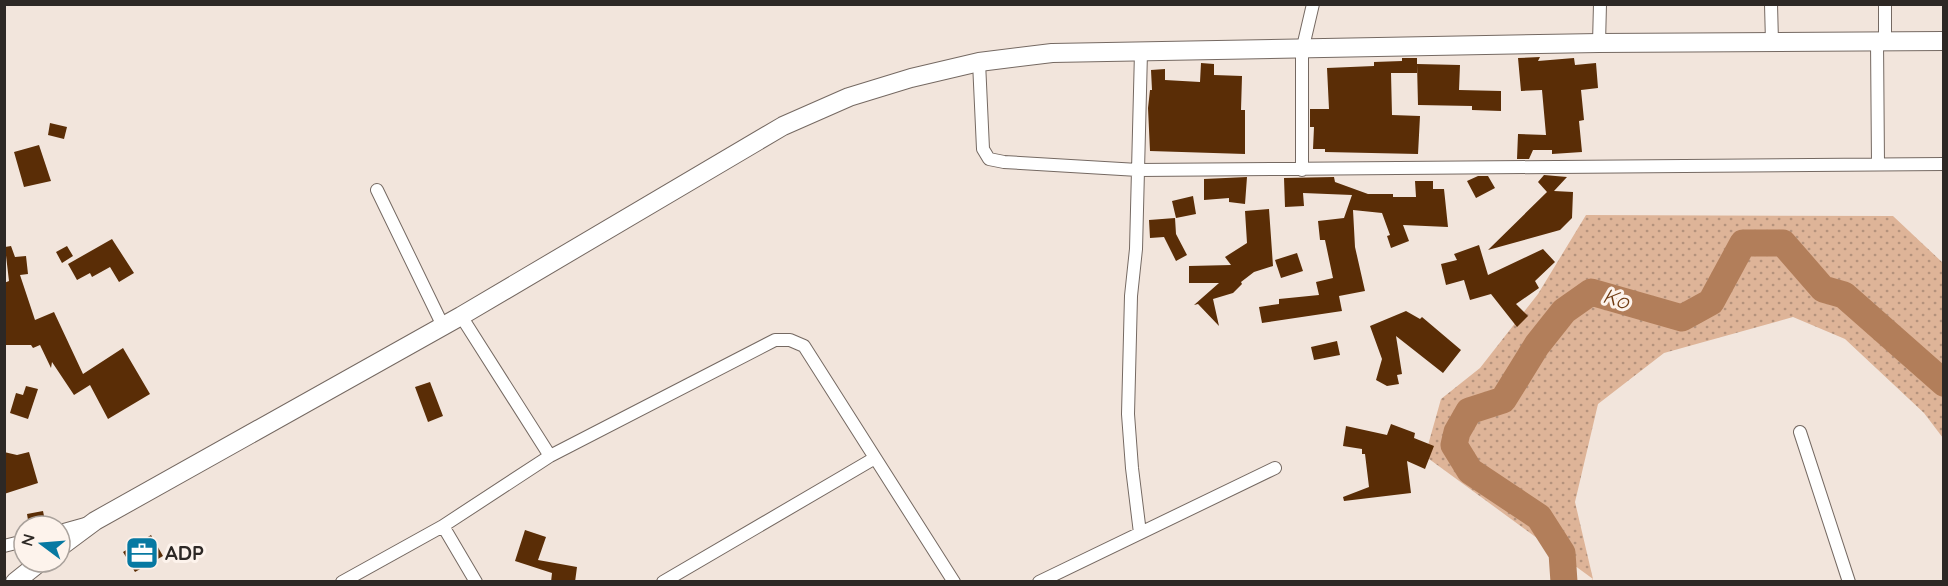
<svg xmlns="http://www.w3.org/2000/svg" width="1948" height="586" font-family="Quicksand,sans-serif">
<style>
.grass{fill:url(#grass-dots)}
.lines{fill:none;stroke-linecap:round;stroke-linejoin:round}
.river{stroke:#b27e5a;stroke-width:27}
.building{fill:#5a2d06}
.street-casing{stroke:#756962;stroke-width:14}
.secondary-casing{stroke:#756962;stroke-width:20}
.street{stroke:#fff;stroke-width:12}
.secondary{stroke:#fff;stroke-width:18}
.labels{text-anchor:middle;stroke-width:6;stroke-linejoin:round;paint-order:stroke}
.poi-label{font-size:20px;font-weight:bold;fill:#2d2825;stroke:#fdf3ec;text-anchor:start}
.water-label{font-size:21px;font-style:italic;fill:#703c13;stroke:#fdf3ec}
</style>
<defs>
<pattern id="grass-dots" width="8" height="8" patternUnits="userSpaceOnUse" patternTransform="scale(1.5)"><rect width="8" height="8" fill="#deb498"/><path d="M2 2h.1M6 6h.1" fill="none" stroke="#b4927c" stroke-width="1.8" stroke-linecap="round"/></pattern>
</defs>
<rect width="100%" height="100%" fill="#f2e5dc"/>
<!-- grass -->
<path class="grass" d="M1586 215 1893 216 1943 263V438L1924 413 1845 339 1793 317 1664 353 1598 404 1575 502 1593 579 1592 581H1590L1593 579 1425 456 1441 399 1480 368 1538 294Z"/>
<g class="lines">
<!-- river -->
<path class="river" d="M1564 582 1562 553 1539 517 1470 471 1454 445 1457 432 1469 411 1503 400 1537 345 1564 311 1591 292 1682 318 1711 302 1743 243H1783L1823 289 1844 295 1944 383"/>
</g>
<!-- building -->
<path class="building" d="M1540 57 1538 61 1574 58 1575 65 1596 63 1598 88 1581 90 1584 120 1579 121 1582 152 1552 154V150H1533L1529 159H1517L1518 134 1546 135 1542 90 1521 91 1518 58Z
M1402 58H1417V73H1391L1392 115 1420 116 1418 154 1325 152V149H1313L1314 127H1310V109H1329L1327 68 1374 66V62L1402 61Z
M1201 63 1214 64V75L1242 76 1241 110H1245V154L1150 151 1148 108 1150 90H1152L1151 70 1165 69V80L1200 82Z
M1417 64 1460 65 1459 90 1501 91V111L1472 110V106L1418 105Z
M50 123 67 127 64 139 48 135Z
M39 145 51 181 24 187 14 152Z
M1544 175 1567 177 1554 191 1573 192 1572 218 1560 230 1488 250 1547 192 1538 182Z
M1478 176H1488L1495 188 1476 198 1467 181Z
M1247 177 1245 204 1229 202V198L1204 200V179Z
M1334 177 1335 182 1368 194H1393V197H1416L1415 181H1433V189H1444L1448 227 1403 225 1409 241 1391 248 1387 236 1390 235 1382 213 1353 210 1355 247 1365 291 1339 296 1342 311 1262 323 1259 307 1279 304V299L1319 295 1316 282 1333 278 1325 240H1320L1318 221 1344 218 1352 195 1303 193 1304 206 1285 207 1284 178Z
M1193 196 1196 214 1176 218 1172 201Z
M1269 209 1273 266 1254 272 1241 282 1242 284 1233 293 1213 299 1219 326 1198 304 1194 305 1219 283H1189V266L1231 265 1225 257 1247 243 1245 211Z
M1175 218 1176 234 1187 255 1176 261 1164 237 1150 238 1149 220Z
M112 239 134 273 119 282 110 267 92 277 90 273 77 280 68 264Z
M1479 245 1488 275 1543 249 1555 262 1535 281 1539 288 1516 304 1528 316 1517 327 1491 294 1470 300 1464 280 1446 285 1441 264 1457 260 1454 254Z
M11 246 15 257 26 256 28 274 20 275 35 320 54 312 83 374 123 348 150 394 108 419 90 385 74 395 52 362 51 368 40 345 33 348 31 345H4V283L9 281 5 247Z
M67 246 73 256 62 263 56 252Z
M1297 253 1303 271 1281 278 1275 260Z
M1406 311 1420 319 1422 317 1461 350 1443 373 1396 336 1402 374 1397 375 1399 384 1387 386 1376 380 1382 359 1370 326Z
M1337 341 1340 355 1314 360 1311 347Z
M430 382 443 416 428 422 415 387Z
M26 386 38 389 28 419 10 413 16 393 23 395Z
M1391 424 1415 433 1414 438 1434 446 1425 469 1407 461 1411 493 1344 501 1343 497 1369 487 1365 454H1362V449L1343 446 1346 426 1387 435Z
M4 452 17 455 29 452 38 483 4 494Z
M43 511 46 526H29L27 514Z
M525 530 546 537 538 560 577 567 575 582H551L552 573 515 561Z
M151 535 163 556 135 572 123 552Z"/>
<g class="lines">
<!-- street casing -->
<g class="street-casing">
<path id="street" d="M1771 4 1772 42
M1885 4V41
M1877 41 1878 164
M1599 43 1600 4
M979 62 983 149 989 159 1004 162 1138 170 1944 164
M1302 170V51L1313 4
M377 190 443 326
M461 316 550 456
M1800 432 1849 582
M443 526 476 582
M60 531 85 524
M1140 533 1132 468 1128 414 1131 296 1136 249 1141 52
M4 546 24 541
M342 582 443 526 550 456 775 340H790L804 346 954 582
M663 582 875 458
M1039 582 1275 468"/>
</g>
<!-- secondary casing -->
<g class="secondary-casing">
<path id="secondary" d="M60 547 95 521 461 316 783 126 849 97 911 78 979 62 1052 53 1599 43 1944 41
M15 582 40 562"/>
</g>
<!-- street -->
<use href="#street" class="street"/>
<!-- secondary -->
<use href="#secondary" class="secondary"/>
</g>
<!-- icons -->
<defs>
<g id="office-square" transform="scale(1.725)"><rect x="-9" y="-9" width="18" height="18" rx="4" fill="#0779a2" stroke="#fdf3ec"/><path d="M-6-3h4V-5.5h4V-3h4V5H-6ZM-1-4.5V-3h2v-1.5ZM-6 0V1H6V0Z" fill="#fff"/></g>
</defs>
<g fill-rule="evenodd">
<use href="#office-square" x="142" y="553"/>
</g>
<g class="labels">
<!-- poi labels -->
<g class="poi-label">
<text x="165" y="560">ADP</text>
</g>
<!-- water labels -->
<g class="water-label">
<text transform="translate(1616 299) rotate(16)" y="7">Ko</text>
</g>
</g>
<!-- border -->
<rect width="1948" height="586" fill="none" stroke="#2d2825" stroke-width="12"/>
<!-- north arrow -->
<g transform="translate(42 544) rotate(286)"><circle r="28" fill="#fdf3ec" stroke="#aaa29c" stroke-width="1.5"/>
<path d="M0-4.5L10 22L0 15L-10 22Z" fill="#0779a2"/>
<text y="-9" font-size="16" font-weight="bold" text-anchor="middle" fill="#2d2825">N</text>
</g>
</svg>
